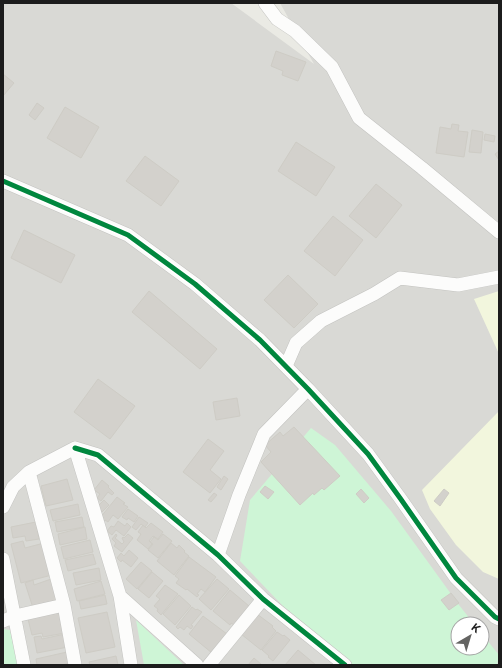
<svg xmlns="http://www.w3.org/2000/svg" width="502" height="668" font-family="Inter,sans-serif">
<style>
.residential{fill:#d9d9d5;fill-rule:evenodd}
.education{fill:#f2f6dd}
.park{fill:#cef5d6}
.building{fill:#d3d1cc;stroke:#ceccc5}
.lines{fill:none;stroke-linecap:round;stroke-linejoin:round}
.minor-casing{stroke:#c3c3c0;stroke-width:14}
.minor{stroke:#fcfcfb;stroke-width:13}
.cycleway-casing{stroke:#fff;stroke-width:8}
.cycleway{stroke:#00873e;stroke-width:5}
</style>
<rect width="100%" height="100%" fill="#eaeae4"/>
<!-- residential -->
<path class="residential" d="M3 3H231L314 64 280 3H499V665H3ZM458 624H482V648H458Z"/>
<!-- education -->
<path class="education" d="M499 291V354L474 299Z
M499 411V579L483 572 456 545 430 509 422 490Z"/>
<!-- park -->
<path class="park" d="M311 428 335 445 391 511 459 605 474 624H458V648H482V634L499 655 497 665H352L282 605 240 561 250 500Z
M136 620 184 665H144Z
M3 629 10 630 18 665H3Z"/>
<!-- building -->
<path class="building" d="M276 51 306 62 298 81 282 75 283 71 271 66Z
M3 74 14 83 3 96Z
M37 103 44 108 35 120 29 115Z
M65 107 99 127 81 158 47 138Z
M452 124 459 125 458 131 468 132 464 157 436 153 440 127 451 129Z
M472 130 483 132 481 153 469 152Z
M485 134 495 136 494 142 484 140Z
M296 142 335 167 316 196 278 171Z
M499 151V160L495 154Z
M145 156 179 181 161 206 126 181Z
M376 184 402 205 376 238 349 216Z
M333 216 363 240 335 276 304 251Z
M24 230 75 255 61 283 11 258Z
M288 275 318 304 294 328 264 300Z
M149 291 217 349 200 369 132 312Z
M98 379 135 406 110 439 74 412Z
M237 398 240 416 216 420 213 402Z
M294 427 340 476 324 490 322 488 314 495 313 493 300 505 261 462 271 452 265 445 280 432 283 436Z
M208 439 224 451 210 470 221 479 210 493 183 472Z
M224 476 228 479 221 490 217 487Z
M67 479 73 500 46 506 41 486Z
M102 480 109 486 108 487 114 493 112 495 108 492 101 501 97 498 100 494 94 490Z
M265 486 274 492 268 499 260 492Z
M361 489 369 498 364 503 356 494Z
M444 489 449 493 440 506 434 501Z
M214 493 217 495 211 502 208 500Z
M117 497 125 503 123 504 128 507 118 519 113 515 108 522 105 520 104 521 100 518Z
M104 500 109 505 102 512 97 507Z
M78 504 80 515 53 521 50 510Z
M128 509 138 516 134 522 128 518 127 520 122 517Z
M82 517 84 527 57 532 55 522Z
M139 517 148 523 145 527 141 524 136 530 132 527Z
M118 521 125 526 127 523 131 527 124 536 116 530 112 535 107 531 111 526 114 527Z
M36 522 39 539 26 541 25 536 13 538 11 527Z
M151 523 163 532 158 539 153 536 149 541 152 544 148 549 137 540 141 534 138 532 143 525 146 528Z
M85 527 87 539 60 545 58 534Z
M116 534 117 536 115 538 122 544 124 542 122 538 123 537 124 538 128 534 133 538 122 552 114 546 116 543 112 539Z
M163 534 172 541 158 558 148 550 153 544 150 542 154 537 158 540Z
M90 540 93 552 64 559 61 547Z
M23 541 25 548 44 543 52 575 21 583 11 544Z
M171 543 177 548 179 545 185 551 184 552 189 556 174 575 157 561Z
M129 550 138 558 131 567 122 560 121 562 117 558 121 553 124 556Z
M93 554 96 564 68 571 65 560Z
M189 557 216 577 205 592 201 589 197 594 199 595 197 597 187 589 186 590 176 583 179 579 175 576Z
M141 562 152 571 137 589 126 579Z
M99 568 101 580 76 585 73 573Z
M152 572 163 581 149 598 138 589Z
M54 578 61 599 33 608 25 583 33 580 34 585Z
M217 579 229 589 211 610 199 599Z
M101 581 105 594 77 601 74 589Z
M165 585 178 594 161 615 157 611 158 609 154 606 160 599 156 596Z
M230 590 249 606 234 625 231 623 230 625 213 611Z
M451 593 459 603 449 610 441 600Z
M105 595 107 604 81 609 79 601Z
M179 595 191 606 175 625 163 614Z
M192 607 196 610 197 609 202 612 191 625 193 626 191 629 187 626 184 630 180 627 178 629 176 627Z
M60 608 65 633 43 637 42 633 32 635 27 615Z
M107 612 115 647 86 653 78 618Z
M257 614 273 626 272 627 276 631 261 650 241 634Z
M203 616 227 634 212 653 189 634Z
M277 632 283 636 284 635 290 640 273 661 268 657 269 656 262 650Z
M65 634 68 647 37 653 34 637 41 636 42 639Z
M298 650 316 665H285Z
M67 652 70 663 61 665H37L36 659Z
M116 656 118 665H90L89 662Z
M254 658 262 665H248Z"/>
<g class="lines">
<!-- minor casing -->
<g class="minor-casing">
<path id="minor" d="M265 3 277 19 295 31 332 67 359 118 422 168 499 232
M3 181 128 235 195 284 260 340 308 389 368 454 400 498 456 578 495 617 499 619
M286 366 296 343 321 321 374 294 400 278 458 285 499 277
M75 448 98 455 218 555 263 599 345 665
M29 472 64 605 75 665
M3 507 13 487 29 472 75 448 120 596 131 665
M218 555 239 495 264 434 308 389
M3 559 24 665
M120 596 197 665
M3 621 15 616 64 605
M209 665 263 599"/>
</g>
<!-- minor -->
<use href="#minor" class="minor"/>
<!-- cycleway casing -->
<g class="cycleway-casing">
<path id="cycleway" d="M3 181 128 235 195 284 260 340 308 389 368 454 400 498 456 578 495 617 499 619
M75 448 98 455 218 555 263 599 345 665"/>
</g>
<!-- cycleway -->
<use href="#cycleway" class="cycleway"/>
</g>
<!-- border -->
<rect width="502" height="668" fill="none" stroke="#1c1c1c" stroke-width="8"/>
<!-- north arrow -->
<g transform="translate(470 636) rotate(38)"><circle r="19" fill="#ffffff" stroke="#a4a4a4"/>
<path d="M0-3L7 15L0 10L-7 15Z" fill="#646462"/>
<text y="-6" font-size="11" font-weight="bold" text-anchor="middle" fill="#1c1c1c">K</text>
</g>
</svg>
